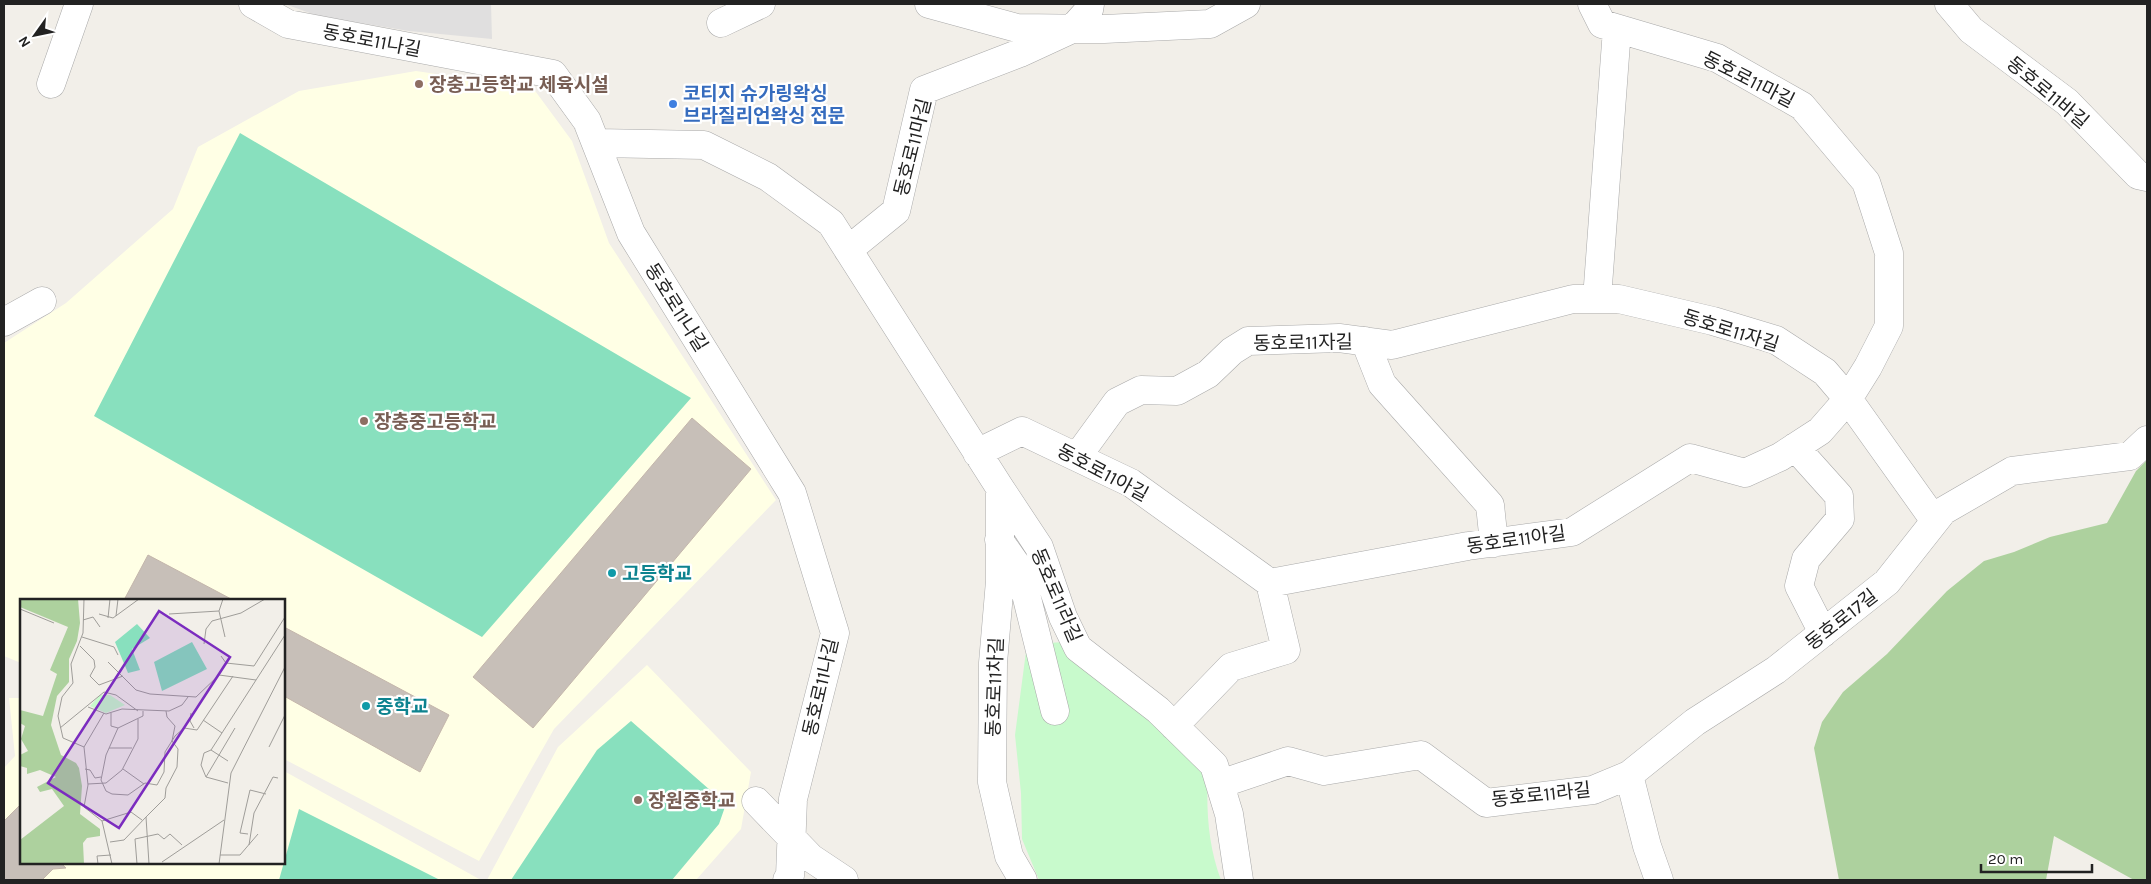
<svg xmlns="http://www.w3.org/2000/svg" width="2151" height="884" font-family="Karla,'Noto Sans KR',sans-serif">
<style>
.residential{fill:#e0dfdf}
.education{fill:#ffffe5}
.forest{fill:#add19e}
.park{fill:#c8facc}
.pitch{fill:#88e0be}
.building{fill:#c7bfb8;stroke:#c4b6ab}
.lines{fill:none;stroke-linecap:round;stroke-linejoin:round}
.minor-casing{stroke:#a9a9a9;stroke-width:29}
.minor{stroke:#fff;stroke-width:28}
.education-dot{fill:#8d6e63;stroke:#fff;stroke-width:2}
.shop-dot{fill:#3f7fe0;stroke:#fff;stroke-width:2}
.culture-dot{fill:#0f9aa8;stroke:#fff;stroke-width:2}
.labels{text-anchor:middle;stroke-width:4.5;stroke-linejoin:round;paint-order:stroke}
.street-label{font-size:19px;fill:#222;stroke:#fff}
.education-label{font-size:19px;font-weight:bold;fill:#785e54;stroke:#fff;text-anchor:start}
.shop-label{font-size:19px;font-weight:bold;fill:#366cbe;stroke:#fff;text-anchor:start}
.culture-label{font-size:19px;font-weight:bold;fill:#0d838f;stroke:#fff;text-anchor:start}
.inset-road{fill:none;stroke:#9f9d99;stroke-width:1}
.view{fill:#7b2cbf;fill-opacity:0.15;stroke:#7b2cbf;stroke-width:2.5}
.inset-edge{fill:none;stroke:#222;stroke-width:2.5}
</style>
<rect width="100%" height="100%" fill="#f2efe9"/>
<!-- residential -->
<path class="residential" d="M285 4H491L492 39 409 31 318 16Z"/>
<!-- education -->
<path class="education" d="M416 71 533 88 572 141 609 243 776 500 554 729 479 861 284 759V600H21V663L4 656V343L66 303 173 209 198 147 299 91Z
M647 665 751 772 741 829 696 880H487L558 747Z
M9 698H21V863H284V771L481 880H4V768L15 756Z"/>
<!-- forest -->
<path class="forest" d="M2147 460V880H2134L2054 836 2046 880H1839L1814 748 1822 722 1843 692 1887 654 1947 591 1984 561 2014 552 2050 537 2107 523 2136 471Z"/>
<!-- park -->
<path class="park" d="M1066 642 1147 714 1208 772C1206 810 1208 845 1221 880H1039L1022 839 1021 793 1015 735 1027 644Z"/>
<!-- pitch -->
<path class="pitch" d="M240 133 691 398 482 637 94 416Z
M631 721 726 804 719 824 672 880H511L597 750Z
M299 809 440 880H279Z"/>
<!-- building -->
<path class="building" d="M692 418 751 469 533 728 473 677Z
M148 555 233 600H124Z
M284 627 449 715 420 772 284 696Z
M21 804V863H61L66 868 53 869 42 880H4V821Z"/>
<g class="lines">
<!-- minor casing -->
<g class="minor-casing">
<path id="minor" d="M253 4 288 24 553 74 587 121 631 233 792 493 835 633 793 799 790 876 787 880
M929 4 1017 28 1104 29 1210 24 1246 4
M1949 4 1971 30 2067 102 2138 175 2147 177
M721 23 761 4
M51 84 79 4
M597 143 704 145 768 177 831 223 1000 488 1039 547 1063 617 1078 648 1158 710 1214 765 1229 814 1239 880
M848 250 896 211 924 90 1020 53 1072 29 1089 10 1090 4
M1597 299 1617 29
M4 322 42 301
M1365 341 1382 384 1490 505 1494 543
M1795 447 1839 496 1840 519 1806 559 1799 586 1823 633
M977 453 1022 431 1131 483 1270 583 1468 546 1572 532 1690 458 1745 473 1780 457 1820 431 1848 399 1868 367 1889 326V253L1866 182 1802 106 1717 58 1602 24 1592 4
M1077 457 1117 402 1141 390 1177 391 1208 374 1232 351 1248 341 1339 338 1392 345 1573 299H1619L1713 321 1776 340 1825 372 1848 399 1935 521
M1000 488V581L993 663 992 782 1009 856 1023 880
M999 540 1020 570 1055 711
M1174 726 1231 667 1286 650 1270 583
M1220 784 1288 761 1324 771 1421 755 1486 803 1593 790 1629 775
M756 801 811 858 844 880
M1659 880 1647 846 1629 775 1695 722 1776 670 1887 582 1943 511 2012 471 2130 456 2147 440"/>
</g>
<!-- minor -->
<use href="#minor" class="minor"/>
</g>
<!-- markers -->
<g class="education-dot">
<circle cx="419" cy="84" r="5"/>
<circle cx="364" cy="421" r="5"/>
<circle cx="638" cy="800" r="5"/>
</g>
<circle class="shop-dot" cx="673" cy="104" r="5"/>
<g class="culture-dot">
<circle cx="612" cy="573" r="5"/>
<circle cx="366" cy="706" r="5"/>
</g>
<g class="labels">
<!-- street labels -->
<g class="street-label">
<text transform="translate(372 40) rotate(11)" y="7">동호로11나길</text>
<text transform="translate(1749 79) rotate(27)" y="7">동호로11마길</text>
<text transform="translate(2048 92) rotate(40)" y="7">동호로11바길</text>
<text transform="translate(912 147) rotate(-76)" y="7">동호로11마길</text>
<text transform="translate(677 307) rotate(58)" y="7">동호로11나길</text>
<text transform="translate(1731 330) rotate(17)" y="7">동호로11자길</text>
<text transform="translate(1303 342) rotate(-1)" y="7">동호로11자길</text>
<text transform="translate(1103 472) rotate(28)" y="7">동호로11아길</text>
<text transform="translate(1516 539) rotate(-8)" y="7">동호로11아길</text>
<text transform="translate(1057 595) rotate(67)" y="7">동호로11라길</text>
<text transform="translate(1841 619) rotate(-38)" y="7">동호로17길</text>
<text transform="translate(820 687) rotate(-77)" y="7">동호로11나길</text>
<text transform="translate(994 687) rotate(-88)" y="7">동호로11차길</text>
<text transform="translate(1541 794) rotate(-6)" y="7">동호로11라길</text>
</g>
<!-- education labels -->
<g class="education-label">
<text x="429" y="91">장충고등학교 체육시설</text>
<text x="374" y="428">장충중고등학교</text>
<text x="648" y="807">장원중학교</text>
</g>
<!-- shop labels -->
<g class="shop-label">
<text x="683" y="100">코티지 슈가링왁싱<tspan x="683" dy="22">브라질리언왁싱 전문</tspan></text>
</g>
<!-- culture labels -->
<g class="culture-label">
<text x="622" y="580">고등학교</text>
<text x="376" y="713">중학교</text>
</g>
</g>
<!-- overview -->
<g transform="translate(20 599)">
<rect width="265" height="265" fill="#f2efe9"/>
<path d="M0 0H58L60 24 57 42 49 60V83L37 97 31 126 41 156 56 164 59 169 62 187 60 215 80 230V237L67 239 63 244 64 265H0V241L44 207 32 190 20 193 17 188 36 178 20 171 7 175V169L0 167V156L8 152 1 140 5 127 0 124V111L23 117 37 75 30 71 48 28 0 8Z" fill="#add19e"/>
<path d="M80 96H90L105 106 86 114 70 107Z" fill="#c8facc"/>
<path d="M117 25 130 39 112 50 120 71 108 74 95 43ZM172 43 187 70 142 92 134 63Z" fill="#88e0be"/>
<path class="inset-road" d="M64 0 63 34 51 65 53 84 42 98 38 117 43 139 64 148 68 186 64 208 82 222 92 265M203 0 199 12 205 38M0 10 34 24M79 15 93 19 119 0M149 15 199 12M96 17 98 0M88 19 90 0M63 21 73 18 80 28M62 38 94 48 98 56M184 45 186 30 192 22 221 14 245 0M60 47 74 61 75 68 70 77 79 86 103 77M201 57 206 64 234 67 265 18M88 63 116 91 130 95 176 98 199 76 236 81M68 108 86 115 102 110 149 112 162 106 168 98M123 112V117L98 129 86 156 81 181 86 192 92 195 108 196 125 184 137 186 144 173 145 153 155 137 164 129 177 131 213 77M91 114V127L98 129M171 114 170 122 174 129M183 121 202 134M40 129 84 93 96 96 118 112M64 148 84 114M249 148 265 116M89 149H112M191 151 208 162M65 170 70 171 75 179 81 178M103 170 124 185M186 178 215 129M208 184 186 178 181 166 184 154 191 151 265 36M68 185 86 184 102 171 118 140V120M82 222 111 213 122 221M228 235 220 234 230 191 246 195M90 243 104 241 126 218M229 246 234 214 253 178 258 179M200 256H220L238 235M142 263 204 221M78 265 77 257 91 256M117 265 115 240 138 235 144 240 150 235 162 246M129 265 126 218 145 199 146 189 157 168 158 150 152 142 155 127 147 118 146 112M199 265 211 174 265 68"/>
<path class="view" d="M139 12 210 58 99 229 28 184Z"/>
<rect width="265" height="265" class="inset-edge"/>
</g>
<!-- border -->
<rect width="2151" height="884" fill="none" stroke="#222222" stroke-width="10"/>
<!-- north arrow -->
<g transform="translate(35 35) rotate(237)" stroke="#ffffff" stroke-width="4" paint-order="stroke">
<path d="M0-4L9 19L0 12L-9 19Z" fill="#222222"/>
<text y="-8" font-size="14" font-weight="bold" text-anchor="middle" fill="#222222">N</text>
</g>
<!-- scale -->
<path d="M1981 864v8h111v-8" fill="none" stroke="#222222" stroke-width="2.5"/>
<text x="1988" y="864" font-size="15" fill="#222222" stroke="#ffffff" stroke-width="4" paint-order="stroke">20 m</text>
</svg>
